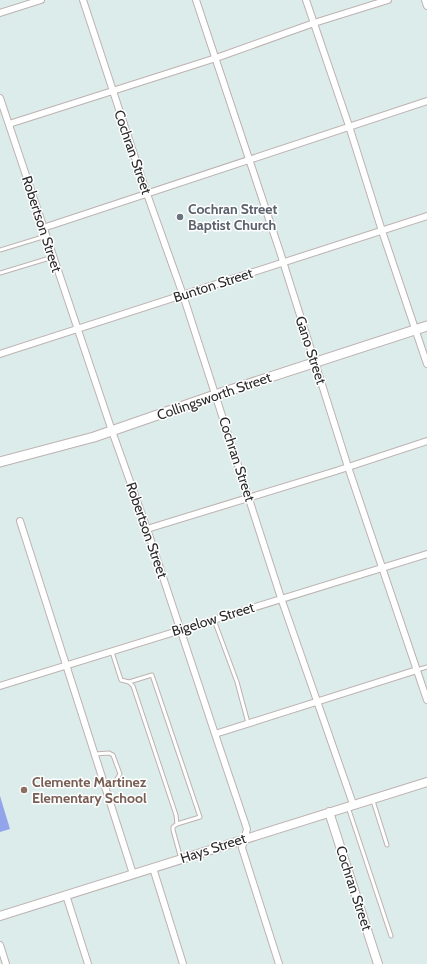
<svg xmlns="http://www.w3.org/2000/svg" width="427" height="964" font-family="Cabin,sans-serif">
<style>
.pitch{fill:#92a5eb}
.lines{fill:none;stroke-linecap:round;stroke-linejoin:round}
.service-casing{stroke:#beb2b0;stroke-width:5}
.minor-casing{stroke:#beb2b0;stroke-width:8}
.tertiary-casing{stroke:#beb2b0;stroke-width:10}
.secondary-casing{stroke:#beb2b0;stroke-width:11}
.service{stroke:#fff;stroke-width:3}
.minor{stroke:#fff;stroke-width:6}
.tertiary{stroke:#fff;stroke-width:8}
.secondary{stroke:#fff;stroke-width:9}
.worship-dot{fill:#6b7280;stroke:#fff;stroke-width:1.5}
.education-dot{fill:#8d6e63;stroke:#fff;stroke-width:1.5}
.labels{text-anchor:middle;stroke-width:3;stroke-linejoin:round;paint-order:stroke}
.street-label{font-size:14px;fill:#2a2a2a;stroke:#fff}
.worship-label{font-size:14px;font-weight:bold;fill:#5b616d;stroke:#fff;text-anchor:start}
.education-label{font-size:14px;font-weight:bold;fill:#785e54;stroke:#fff;text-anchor:start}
</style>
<rect width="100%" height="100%" fill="#dbeceb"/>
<!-- pitch -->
<path class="pitch" d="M0 796 10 829 0 832Z"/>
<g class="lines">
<!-- service casing -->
<g class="service-casing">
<path id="service" d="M0 250 46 236
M0 273 53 257
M214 620 237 682 248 723
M112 652 121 680 129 682 133 686 176 815 177 824 173 827V830L181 859
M417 670 427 667
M129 682 152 675 200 817 177 824
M95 754 109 753 113 755 120 774 115 782 106 788
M373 801 387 845
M348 807 391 936"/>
</g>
<!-- minor casing -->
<g class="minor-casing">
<path id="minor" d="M83 0 147 194 183 295 281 598 353 804
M196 0 280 252 348 467 427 700
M306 0 349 126 382 231 427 364
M425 0 427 6
M0 13 41 0
M0 98 112 431 147 529 215 734 247 829 242 848 279 964
M9 124 216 58 314 23 388 0
M43 228 427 101
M0 354 427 216
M20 521 133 874
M147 529 336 471 427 441
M0 686 427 554
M215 734 417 670
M153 868 183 964
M66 895 88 964
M0 945 6 964"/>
</g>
<!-- tertiary casing -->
<g class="tertiary-casing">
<path id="tertiary" d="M329 812 378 964
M0 916 427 782"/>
</g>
<!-- secondary casing -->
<g class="secondary-casing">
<path id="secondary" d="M0 462 94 437 215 395 427 326"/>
</g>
<!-- service -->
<use href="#service" class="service"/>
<!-- minor -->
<use href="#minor" class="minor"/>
<!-- tertiary -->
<use href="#tertiary" class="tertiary"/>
<!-- secondary -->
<use href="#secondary" class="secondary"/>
</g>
<!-- markers -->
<circle class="worship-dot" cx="180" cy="217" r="4"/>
<circle class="education-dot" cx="24" cy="790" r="4"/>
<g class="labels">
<!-- street labels -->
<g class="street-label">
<text transform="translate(133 152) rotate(71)" y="5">Cochran Street</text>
<text transform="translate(42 224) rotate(72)" y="5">Robertson Street</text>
<text transform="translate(213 285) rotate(-18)" y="5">Bunton Street</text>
<text transform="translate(311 350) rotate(72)" y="5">Gano Street</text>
<text transform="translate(214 396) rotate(-19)" y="5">Collingsworth Street</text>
<text transform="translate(237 459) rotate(72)" y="5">Cochran Street</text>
<text transform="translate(147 530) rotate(71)" y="5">Robertson Street</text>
<text transform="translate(213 619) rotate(-17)" y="5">Bigelow Street</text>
<text transform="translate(213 848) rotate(-18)" y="5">Hays Street</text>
<text transform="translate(354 888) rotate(72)" y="5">Cochran Street</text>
</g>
<!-- worship labels -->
<g class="worship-label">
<text x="188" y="214">Cochran Street<tspan x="188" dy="16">Baptist Church</tspan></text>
</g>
<!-- education labels -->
<g class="education-label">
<text x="32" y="787">Clemente Martinez<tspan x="32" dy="16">Elementary School</tspan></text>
</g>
</g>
</svg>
